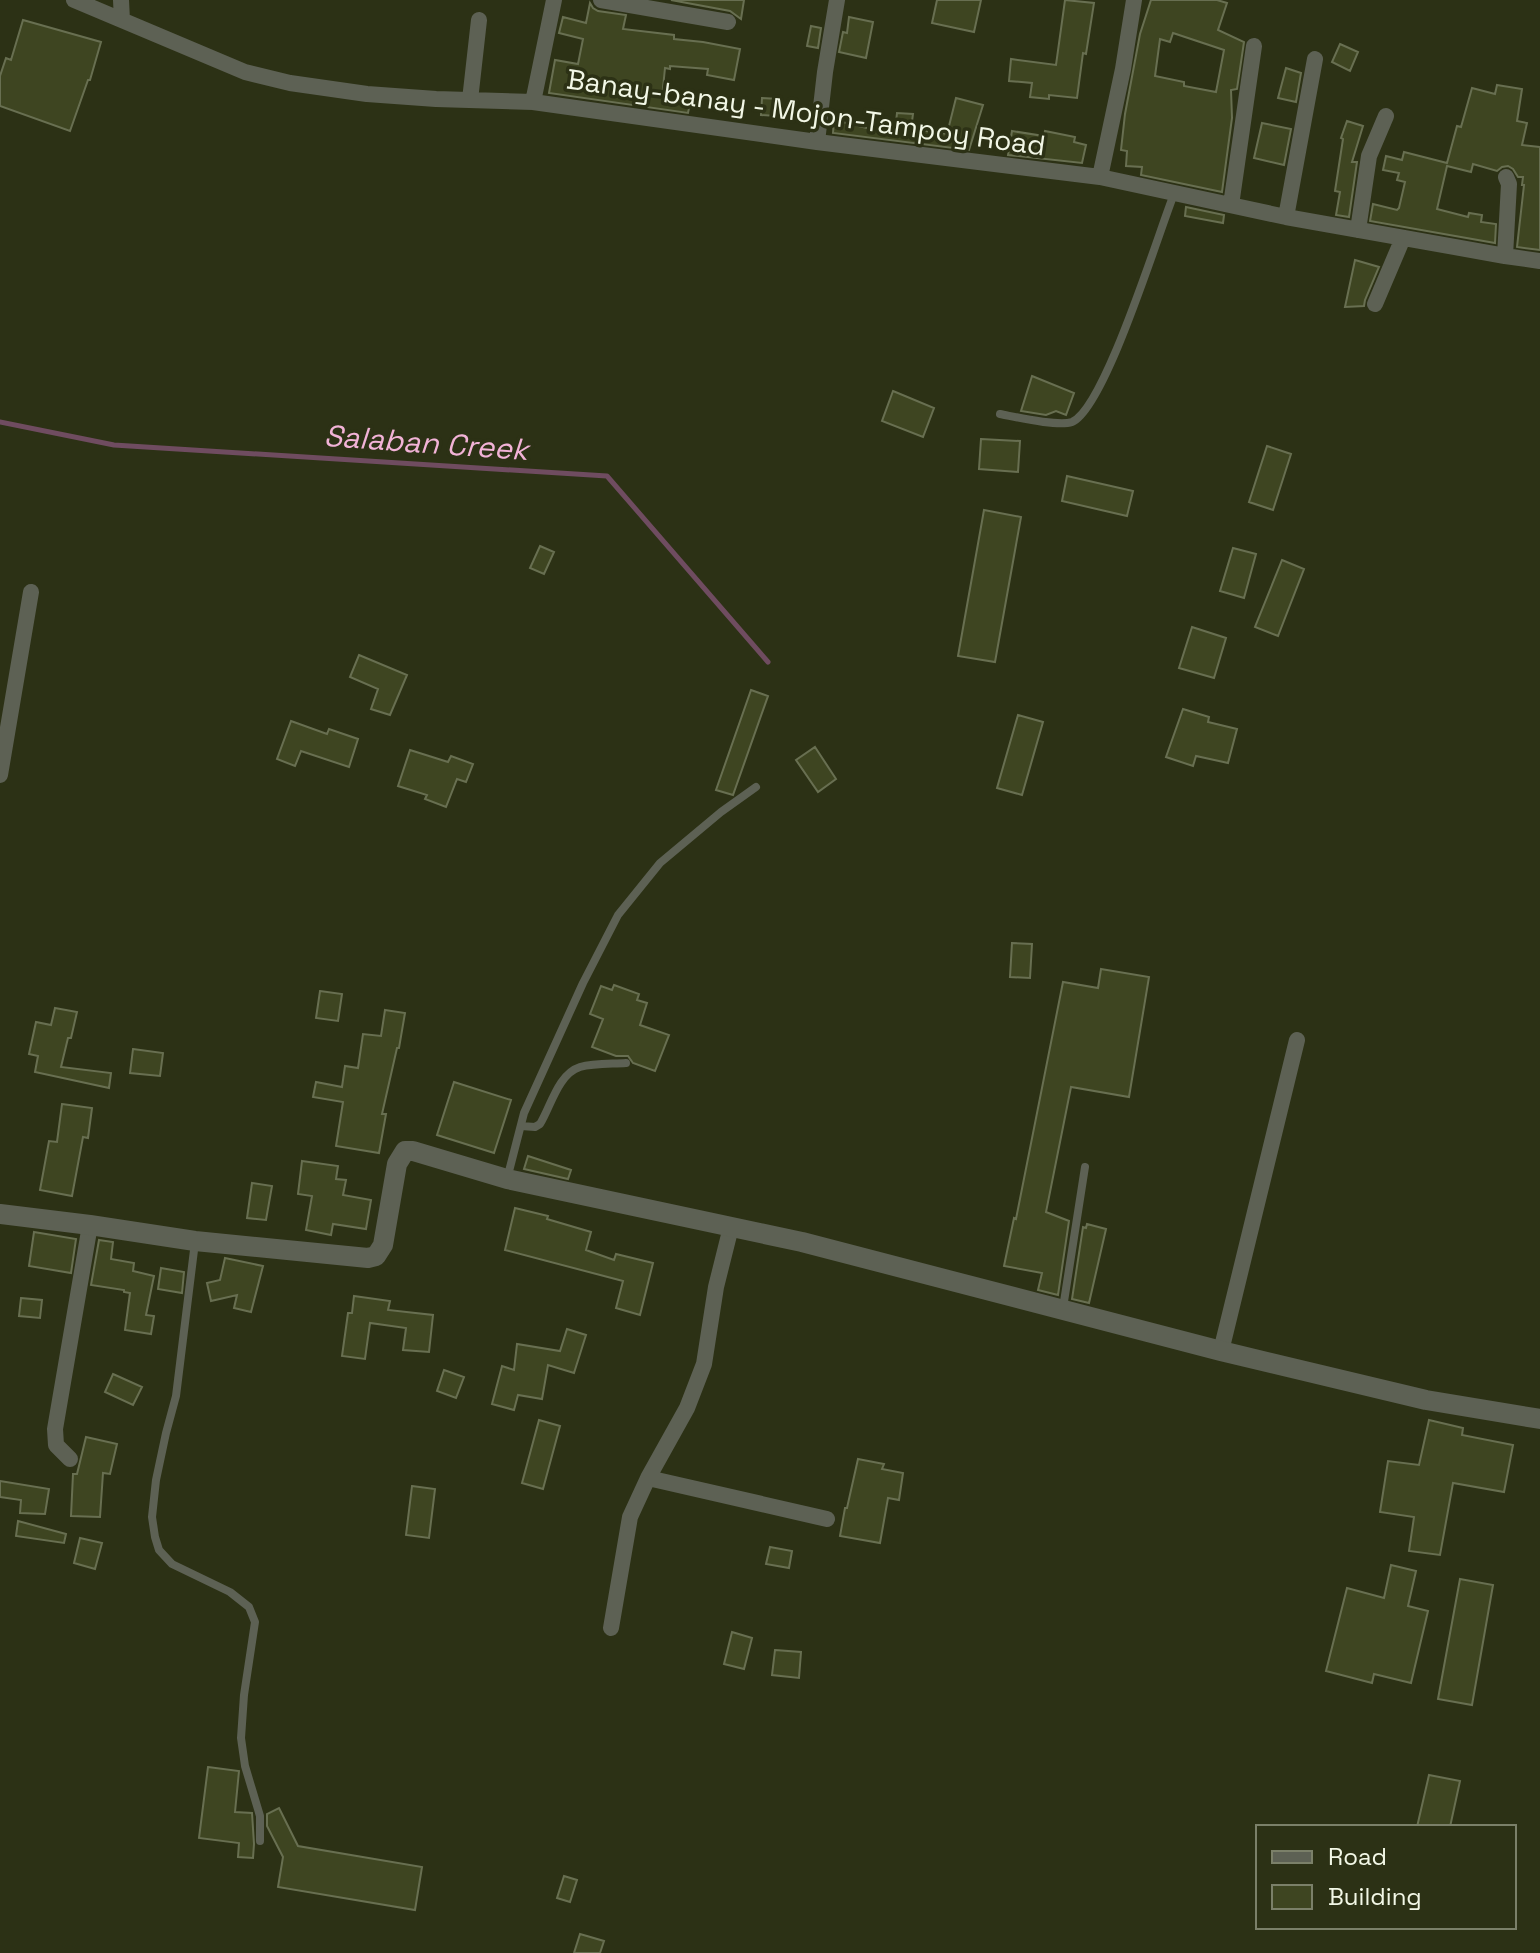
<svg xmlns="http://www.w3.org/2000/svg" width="1540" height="1953" font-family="'Space Grotesk',sans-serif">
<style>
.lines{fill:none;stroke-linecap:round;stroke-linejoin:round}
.stream{stroke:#6f4c60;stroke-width:5}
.building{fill:#3e4521;stroke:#686f51;stroke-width:2;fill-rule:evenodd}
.service{stroke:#5d6154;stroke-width:8}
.minor{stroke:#5d6154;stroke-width:16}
.tertiary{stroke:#5d6154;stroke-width:20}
.labels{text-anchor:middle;stroke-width:7;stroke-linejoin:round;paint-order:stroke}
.street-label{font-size:28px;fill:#f2f7e6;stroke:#2c3115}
.water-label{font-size:30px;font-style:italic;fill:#f2b3d7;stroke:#2c3115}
</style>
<rect width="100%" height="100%" fill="#2c3115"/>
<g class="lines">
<!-- stream -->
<path class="stream" d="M0 422 114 445 607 476 768 662"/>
</g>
<!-- building -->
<path class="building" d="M671 0H744L741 19 730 11Z
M937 0H981L974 32 932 23Z
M1065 0 1094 3 1086 54 1083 53 1077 98 1049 95V99L1030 97 1032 83 1009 81 1011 59 1056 65Z
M1151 0H1217L1227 3 1218 30 1244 42 1237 89 1231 90 1232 118 1222 192 1141 175 1142 167 1126 166 1127 151 1121 150 1125 114 1140 34ZM1173 33 1224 50 1216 92 1184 86V82L1155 76 1160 39 1170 42Z
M590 3 593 8 598 11 626 15 623 29 674 35V39L703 42 740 49 734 80 707 75 708 69 670 66V69L665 68 662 98 690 103 688 113 549 93 555 60 578 64 583 39 559 33 563 17 586 23Z
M849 17 873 22 866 58 839 52 843 32 847 33Z
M23 20 101 42 90 80H88L70 131 0 106V76L6 58 11 60Z
M811 26 821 28 818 48 807 46Z
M1340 44 1358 52 1350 71 1332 62Z
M1286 68 1301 73 1296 102 1278 98Z
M1497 85 1522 89 1517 121 1527 123 1522 145 1540 147V250L1517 247 1524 185H1522L1523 177H1518L1513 169 1508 166 1502 167 1497 171 1473 164 1471 172 1447 166 1437 209 1468 217 1469 213 1482 215 1481 222 1496 224 1495 243 1370 221 1373 204 1397 210 1399 208 1405 182 1397 180 1399 173 1383 170 1386 156 1402 160 1404 152 1447 163 1457 126 1461 127 1472 88 1495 94Z
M762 98 778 99 776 116 761 115Z
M956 98 983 105 969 150 833 133 834 120 883 132 884 120 896 122 897 113 913 114 911 129 947 134Z
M1347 121 1363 126 1352 162H1357L1349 217 1336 215 1340 192 1335 191 1343 139 1341 138Z
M1262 123 1291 129 1284 165 1254 158Z
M1012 131 1044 136 1045 131 1075 137 1074 142 1086 145 1082 163 1008 155Z
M1186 207 1224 215 1223 223 1185 216Z
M1355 260 1379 267 1365 300 1364 306 1345 307Z
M1032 376 1074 393 1066 415 1056 411 1046 415 1021 411Z
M893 391 934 408 923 437 882 421Z
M981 439 1020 441 1018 472 979 469Z
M1267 446 1291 454 1273 510 1249 502Z
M1067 476 1133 491 1127 516 1062 501Z
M984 510 1021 517 995 662 958 656Z
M540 546 554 552 544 574 530 568Z
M1233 548 1256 554 1244 598 1220 591Z
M1282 560 1304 569 1278 636 1255 627Z
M1192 627 1226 638 1214 678 1179 668Z
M359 655 407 675 390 715 371 709 378 689 350 677Z
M751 690 768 696 733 795 716 790Z
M1183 709 1209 717 1208 722 1237 729 1228 763 1196 756 1193 766 1166 757Z
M1018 715 1043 722 1022 795 997 788Z
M291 721 327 734 329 729 358 739 349 767 301 751 295 766 277 759Z
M815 747 836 779 818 792 796 760Z
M410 750 448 762 451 756 473 764 466 782 457 779 446 807 425 799 427 795 398 786Z
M1012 943 1032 944 1030 978 1010 977Z
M1101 969 1149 977 1129 1097 1071 1087 1046 1212 1069 1221 1058 1295 1038 1290 1042 1273 1004 1266 1014 1218 1016 1219 1063 982 1098 988Z
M614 985 639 994 637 1000 647 1003 640 1025 669 1035 655 1071 633 1063 628 1056H616L592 1047 603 1019 590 1014 601 986 612 990Z
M320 991 342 994 338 1021 316 1018Z
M55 1008 77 1012 71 1038H68L61 1067 111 1073 109 1088 35 1072 38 1056 29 1054 36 1022 51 1025Z
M385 1010 405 1013 399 1048H397L382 1114H386L379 1153 336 1146 343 1102 313 1097 316 1082 342 1087 345 1066 358 1068 363 1034 381 1036Z
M133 1049 163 1053 160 1076 130 1073Z
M454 1082 511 1100 494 1153 437 1135Z
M62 1104 92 1108 88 1138 83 1137 72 1196 40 1190 49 1141 57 1142Z
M528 1156 571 1170 568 1179 524 1169Z
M302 1161 338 1166 336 1179 346 1180 343 1195 371 1200 366 1229 333 1224 331 1235 306 1230 312 1196 298 1194Z
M252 1183 272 1186 266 1220 247 1218Z
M515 1208 548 1216 547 1219 591 1232 586 1250 614 1260 616 1254 653 1263 640 1315 616 1308 623 1281 505 1250Z
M1087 1224 1106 1229 1089 1303 1072 1299 1083 1227 1086 1228Z
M34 1232 76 1239 71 1273 29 1266Z
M99 1240 113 1242 111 1259 134 1263 133 1271 154 1276 146 1315 154 1316 151 1334 125 1330 130 1293 124 1292V1290L91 1285Z
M225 1258 263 1266 251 1312 234 1308 237 1295 211 1301 207 1283 220 1280Z
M161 1268 184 1272 182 1293 158 1289Z
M354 1296 390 1301 388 1310 433 1315 429 1352 403 1350 406 1328 370 1323 365 1359 342 1356 348 1313H352Z
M21 1298 42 1300 40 1318 19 1316Z
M567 1329 586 1335 574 1373 548 1365 542 1399 518 1395 514 1410 492 1404 502 1366 514 1370 517 1344 560 1351Z
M444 1370 464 1377 456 1398 437 1391Z
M113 1374 142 1387 133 1405 105 1392Z
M539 1420 560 1426 543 1489 522 1483Z
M1429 1420 1463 1428 1462 1435 1513 1445 1504 1492 1453 1483 1440 1555 1409 1551 1414 1517 1380 1512 1388 1461 1419 1465Z
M86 1437 117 1444 110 1474 103 1473 100 1517 71 1516 73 1474H77Z
M858 1459 884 1464 882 1469 903 1473 899 1500 888 1498 880 1543 840 1536 845 1508H847Z
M0 1481 49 1489 45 1514 20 1513 21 1500 0 1497Z
M412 1486 435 1489 429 1538 406 1535Z
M18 1521 66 1534 64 1543 16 1536Z
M80 1538 102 1543 95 1569 74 1563Z
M770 1547 792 1551 789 1568 766 1564Z
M1391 1565 1416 1571 1408 1606 1428 1611 1411 1683 1374 1674 1372 1683 1326 1671 1347 1588 1384 1598Z
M1460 1579 1493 1585 1472 1705 1438 1699Z
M732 1632 752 1638 744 1669 724 1664Z
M775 1650 801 1652 799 1678 772 1675Z
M208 1767 239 1771 235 1812 252 1813 254 1844 253 1858 238 1857 239 1843 199 1838Z
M1429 1775 1460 1781 1450 1827H1417Z
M279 1808 298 1846 422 1867 415 1910 278 1887 283 1857 267 1826V1814Z
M564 1876 577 1880 570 1902 557 1898Z
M580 1934 604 1941 600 1953H574Z"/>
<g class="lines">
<!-- service -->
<path class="service" d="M1000 414C1016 417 1058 427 1072 422 1105 408 1158 234 1174 194
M521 1126 535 1127 540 1124C551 1106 558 1074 580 1067 594 1063 611 1064 626 1063
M507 1179 524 1113 583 983 618 915 660 863 721 812 756 787
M195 1242 176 1396 166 1433 156 1480 152 1517 155 1537 159 1550 172 1564 230 1592 249 1607 255 1622 244 1695 241 1738 245 1766 260 1816V1841
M1063 1308 1085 1167"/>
<!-- minor -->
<path class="minor" d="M74 0 245 72 290 83 367 94 436 99 533 102 817 142 1100 177 1286 217 1505 256 1540 261
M121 0 122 20
M601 0 728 22
M470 100 479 20
M533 102 554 0
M817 142 825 72 837 0
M1100 177 1123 69 1134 0
M1231 205 1254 46
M1286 217 1315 59
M1358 230 1369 156 1386 116
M1505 256 1509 184 1506 177
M1375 304 1403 238
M0 775 31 592
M731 1227 716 1287 704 1364 687 1408 648 1478 827 1519
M1221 1351 1297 1040
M70 1459 56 1445 55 1429 90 1225
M611 1628 630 1517 648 1478"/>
<!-- tertiary -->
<path class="tertiary" d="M0 1214 90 1225 195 1241 368 1258 376 1256 383 1245 397 1164 405 1151H413L507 1179 802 1242 1221 1351 1426 1400 1540 1419"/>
</g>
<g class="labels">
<!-- street labels -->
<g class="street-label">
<text transform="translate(806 112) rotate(8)" y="10">Banay-banay - Mojon-Tampoy Road</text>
</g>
<!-- water labels -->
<g class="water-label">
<text transform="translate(426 443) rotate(4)" y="10">Salaban Creek</text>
</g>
</g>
<!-- legend -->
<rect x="1256" y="1825" width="260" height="104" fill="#2c3115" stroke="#7b8069" stroke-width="2"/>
<rect x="1272" y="1851" width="40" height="12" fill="#5d6154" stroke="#7b8069" stroke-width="2"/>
<text x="1328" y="1865" font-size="24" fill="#f2f7e6">Road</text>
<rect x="1272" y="1885" width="40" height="24" fill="#3e4521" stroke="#7b8069" stroke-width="2"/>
<text x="1328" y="1905" font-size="24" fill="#f2f7e6">Building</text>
</svg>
